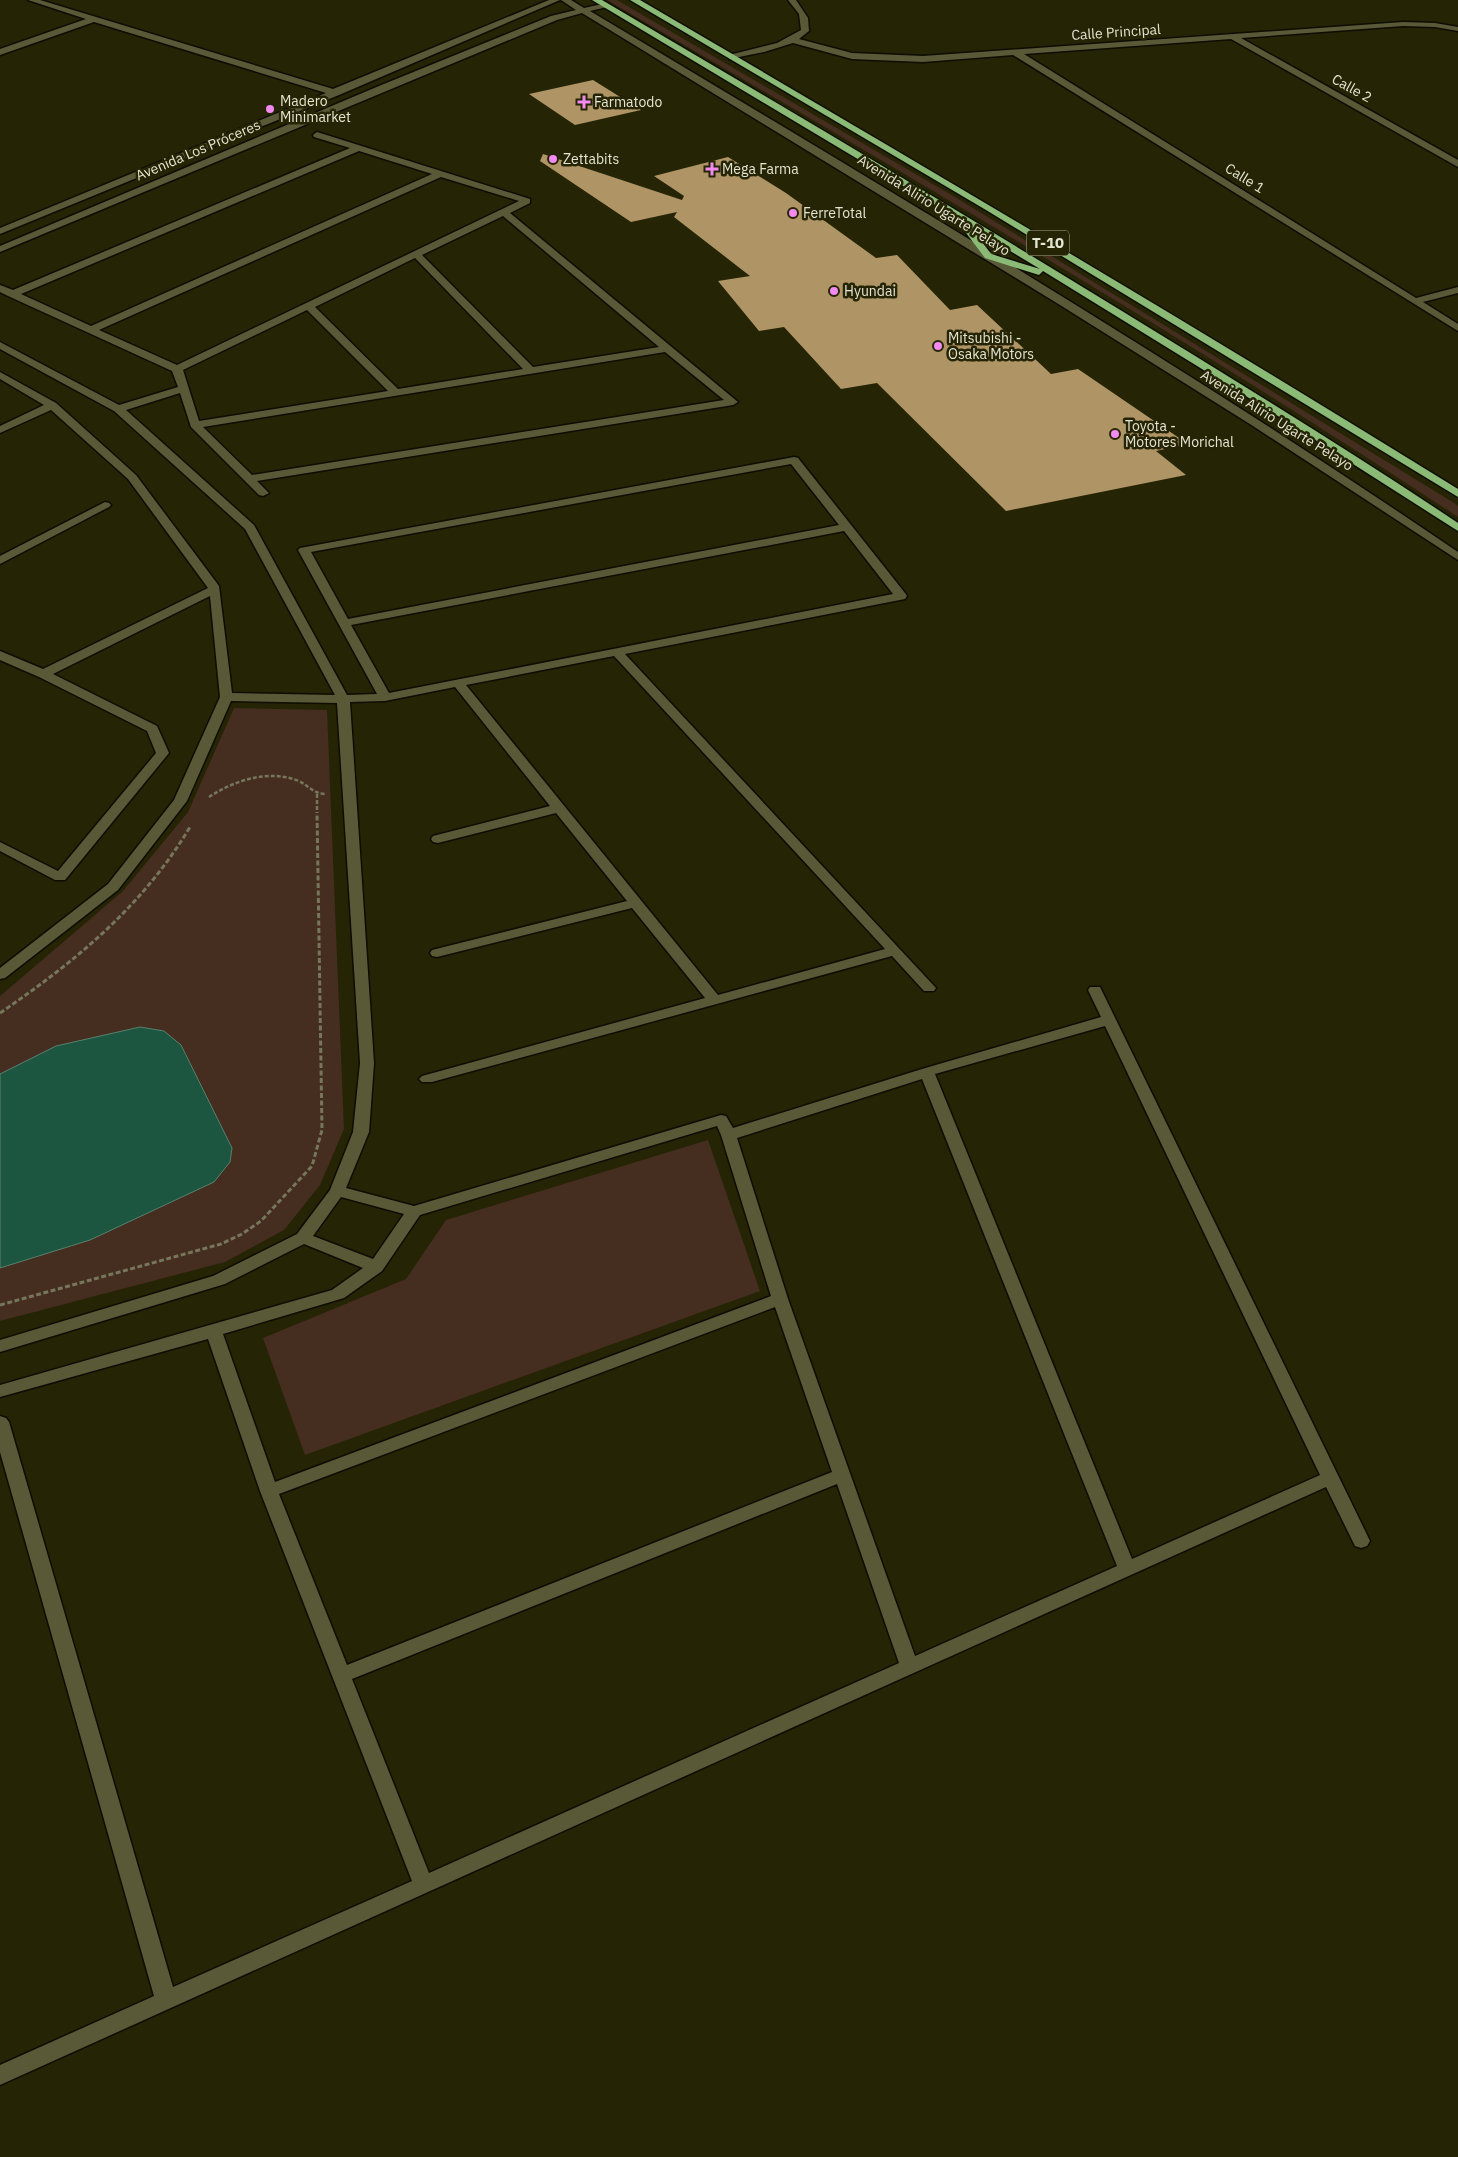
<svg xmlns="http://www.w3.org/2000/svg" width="1458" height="2157" font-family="'IBM Plex Sans',sans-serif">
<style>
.green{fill:#452d1f}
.water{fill:#1c5641;stroke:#58816c}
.building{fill:#af9465}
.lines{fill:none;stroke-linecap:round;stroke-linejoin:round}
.street-casing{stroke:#0e0d00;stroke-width:3}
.highway-casing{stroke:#0e0d00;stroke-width:3}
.path-far1{stroke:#76765b;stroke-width:2.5;stroke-dasharray:4 2;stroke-linecap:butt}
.path{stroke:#76765b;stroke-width:3;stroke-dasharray:5 2.5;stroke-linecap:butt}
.street{fill:#595938;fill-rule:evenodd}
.highway{fill:#8bba77;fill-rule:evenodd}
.poi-dot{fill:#f28af2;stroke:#252404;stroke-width:2}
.labels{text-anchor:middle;stroke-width:5;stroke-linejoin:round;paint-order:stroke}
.far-street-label{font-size:14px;fill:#e4e5d2;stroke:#252404}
.far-poi-label{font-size:14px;fill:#e4e5d2;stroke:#252404;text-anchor:start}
.shield{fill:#252404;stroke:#abab94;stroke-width:1}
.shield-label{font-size:15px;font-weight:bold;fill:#e4e5d2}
</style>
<rect width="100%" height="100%" fill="#252404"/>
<!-- green -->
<path class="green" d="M607 0H617L955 197 1451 501 1458 506V517C1181 334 894 167 607 0Z
M234 708 327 710 344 1129 320 1185 284 1230 225 1262 0 1321V996L123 891 188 812Z
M708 1140 760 1291 305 1455 263 1338 406 1279 446 1220Z"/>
<!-- water -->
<path class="water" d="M140 1027 164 1031 181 1045 232 1148 230 1162 214 1182 90 1240 0 1268V1074L56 1046Z"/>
<!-- building -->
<path class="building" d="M593 80 641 110 575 125 529 94Z
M543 154 682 200 684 196 654 176 728 157 786 193 876 258 897 255 950 310 977 305 1051 374 1078 369 1188 444 1156 451 1186 475 1006 511 877 383 841 389 784 327 759 331 718 281 750 276 674 217 677 212 631 222 540 161Z"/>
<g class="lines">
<!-- street casing -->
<g class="street-casing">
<path id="street" d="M28 0H40L333 89 549 0H560L339 95 0 234V228L326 93 94 22 0 55V49L86 19Z
M561 0H571L584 8 607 3V7L590 11C882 186 1176 360 1458 552V560L1253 426 1060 305 582 13 557 20 0 252V246L379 86 551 16 576 10Z
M788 0H796L808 18 809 31 799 39 852 53 923 56 1403 22 1435 23 1458 27V31L1435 27 1403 26 1241 38 1458 160V167L1231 39 1024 54 1416 298 1458 287V293L1423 302 1458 324V331L1013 55 923 62 852 59 793 43 764 52 729 59V55L777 43 801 30 799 14Z
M317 132 530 199V203L510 213 738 402 733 405 257 481 269 493 263 496 259 495 191 427 180 393 126 410 254 525 347 695 377 694 298 550 300 548 794 457 798 458 905 593 907 596 905 599 625 654 936 988 934 991H924L892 956 432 1082H422L419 1079 422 1076 705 998 632 908 437 957 432 956 430 953 432 950 627 901 556 813 438 843 433 842 431 839 433 836 550 806 455 687 385 701 350 702 374 1063 369 1132 346 1188 414 1206 721 1115 726 1116 733 1128 922 1069 1101 1017 1088 990 1090 987H1100L1370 1541 1367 1546 1361 1548 1355 1546 1326 1487 0 2085V2065L154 1996 0 1452V1416L6 1418 9 1422 173 1987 412 1881 260 1491 208 1339 0 1397V1385L332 1290 363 1268 304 1244 225 1284 0 1352V1340L213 1276 297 1234 330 1190 353 1132 360 1063 337 703 231 701 187 801 118 890 5 978 0 979V968L108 884 174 800 220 697 210 596 53 674 157 726 169 753 65 880H55L0 851V842L58 871 156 753 147 731 39 677 0 660V651L43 669 208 588 128 479 51 410 0 433V426L44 405 0 379V372L56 403 136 475 219 586 232 693 335 695 245 529 114 411 0 349V342L119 405 178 387 172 371 8 296 0 292V285L13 290 350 148 314 137 313 135ZM359 151 432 174 91 326 21 294ZM441 177 519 201 177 365 99 330ZM503 216 659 347 533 367 422 255ZM415 258 523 369 398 389 315 307ZM307 310 388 391 199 421 183 370ZM665 352 724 400 252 475 203 427ZM791 464 839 525 348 619 311 552ZM844 531 893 594 389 693 351 625ZM614 656 885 949 718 995 466 685ZM1105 1026 1320 1475 1132 1559 935 1074ZM922 1079 1117 1566 915 1656 788 1299 737 1138ZM717 1126 721 1135 771 1296 275 1482 223 1334 344 1298 382 1271 420 1215ZM341 1197 404 1214 373 1259 313 1236ZM775 1307 832 1472 347 1665 279 1494ZM837 1484 899 1663 429 1873 352 1679Z
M105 502 109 503 111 505 109 507 0 564V556Z"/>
</g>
<!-- highway casing -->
<g class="highway-casing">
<path id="highway" d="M592 0H602C774 101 946 203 1117 308 1231 378 1346 448 1458 523V531L1262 406 1043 271 1039 275 985 258 957 221 958 219ZM972 228 1040 269 991 254Z
M630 0H640C914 160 1188 322 1458 489V497L986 210Z"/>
</g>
<!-- path-far1 -->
<path class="path-far1" d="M317 794V813
M209 797C235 780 269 769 299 781 309 786 314 794 326 794"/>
<!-- path -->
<path class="path" d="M0 1013C76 961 142 907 190 827
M0 1305 221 1244 242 1234 261 1221 312 1166 322 1130 317 812"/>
<!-- street -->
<use href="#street" class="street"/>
<!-- highway -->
<use href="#highway" class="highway"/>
</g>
<!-- markers -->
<g class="poi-dot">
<path d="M581.5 94.5h5v5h5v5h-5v5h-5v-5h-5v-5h5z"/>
<circle cx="270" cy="109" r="5"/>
<circle cx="553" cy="159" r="5"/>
<path d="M709.5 161.5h5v5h5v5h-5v5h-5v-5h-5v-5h5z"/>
<circle cx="793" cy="213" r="5"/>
<circle cx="834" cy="291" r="5"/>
<circle cx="938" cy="346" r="5"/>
<circle cx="1115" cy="434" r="5"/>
</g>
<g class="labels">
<!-- far-street labels -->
<g class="far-street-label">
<text transform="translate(1116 32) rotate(-4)" y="5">Calle Principal</text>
<text transform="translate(1352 88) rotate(29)" y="5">Calle 2</text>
<text transform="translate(198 150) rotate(-23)" y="5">Avenida Los Próceres</text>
<text transform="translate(1245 178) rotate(32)" y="5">Calle 1</text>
<text transform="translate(934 205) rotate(32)" y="5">Avenida Alirio Ugarte Pelayo</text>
<text transform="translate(1277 420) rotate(32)" y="5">Avenida Alirio Ugarte Pelayo</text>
</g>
<!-- far-poi labels -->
<g class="far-poi-label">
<text x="280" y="106">Madero<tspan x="280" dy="16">Minimarket</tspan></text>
<text x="594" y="107">Farmatodo</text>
<text x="563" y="164">Zettabits</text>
<text x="722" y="174">Mega Farma</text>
<text x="803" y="218">FerreTotal</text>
<text x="844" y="296">Hyundai</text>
<text x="948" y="343">Mitsubishi -<tspan x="948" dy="16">Osaka Motors</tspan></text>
<text x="1125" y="431">Toyota -<tspan x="1125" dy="16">Motores Morichal</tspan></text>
</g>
<!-- shield labels -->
<rect class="shield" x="1027" y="230.5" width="42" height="25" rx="4"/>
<g class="shield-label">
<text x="1048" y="248">T-10</text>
</g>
</g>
</svg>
